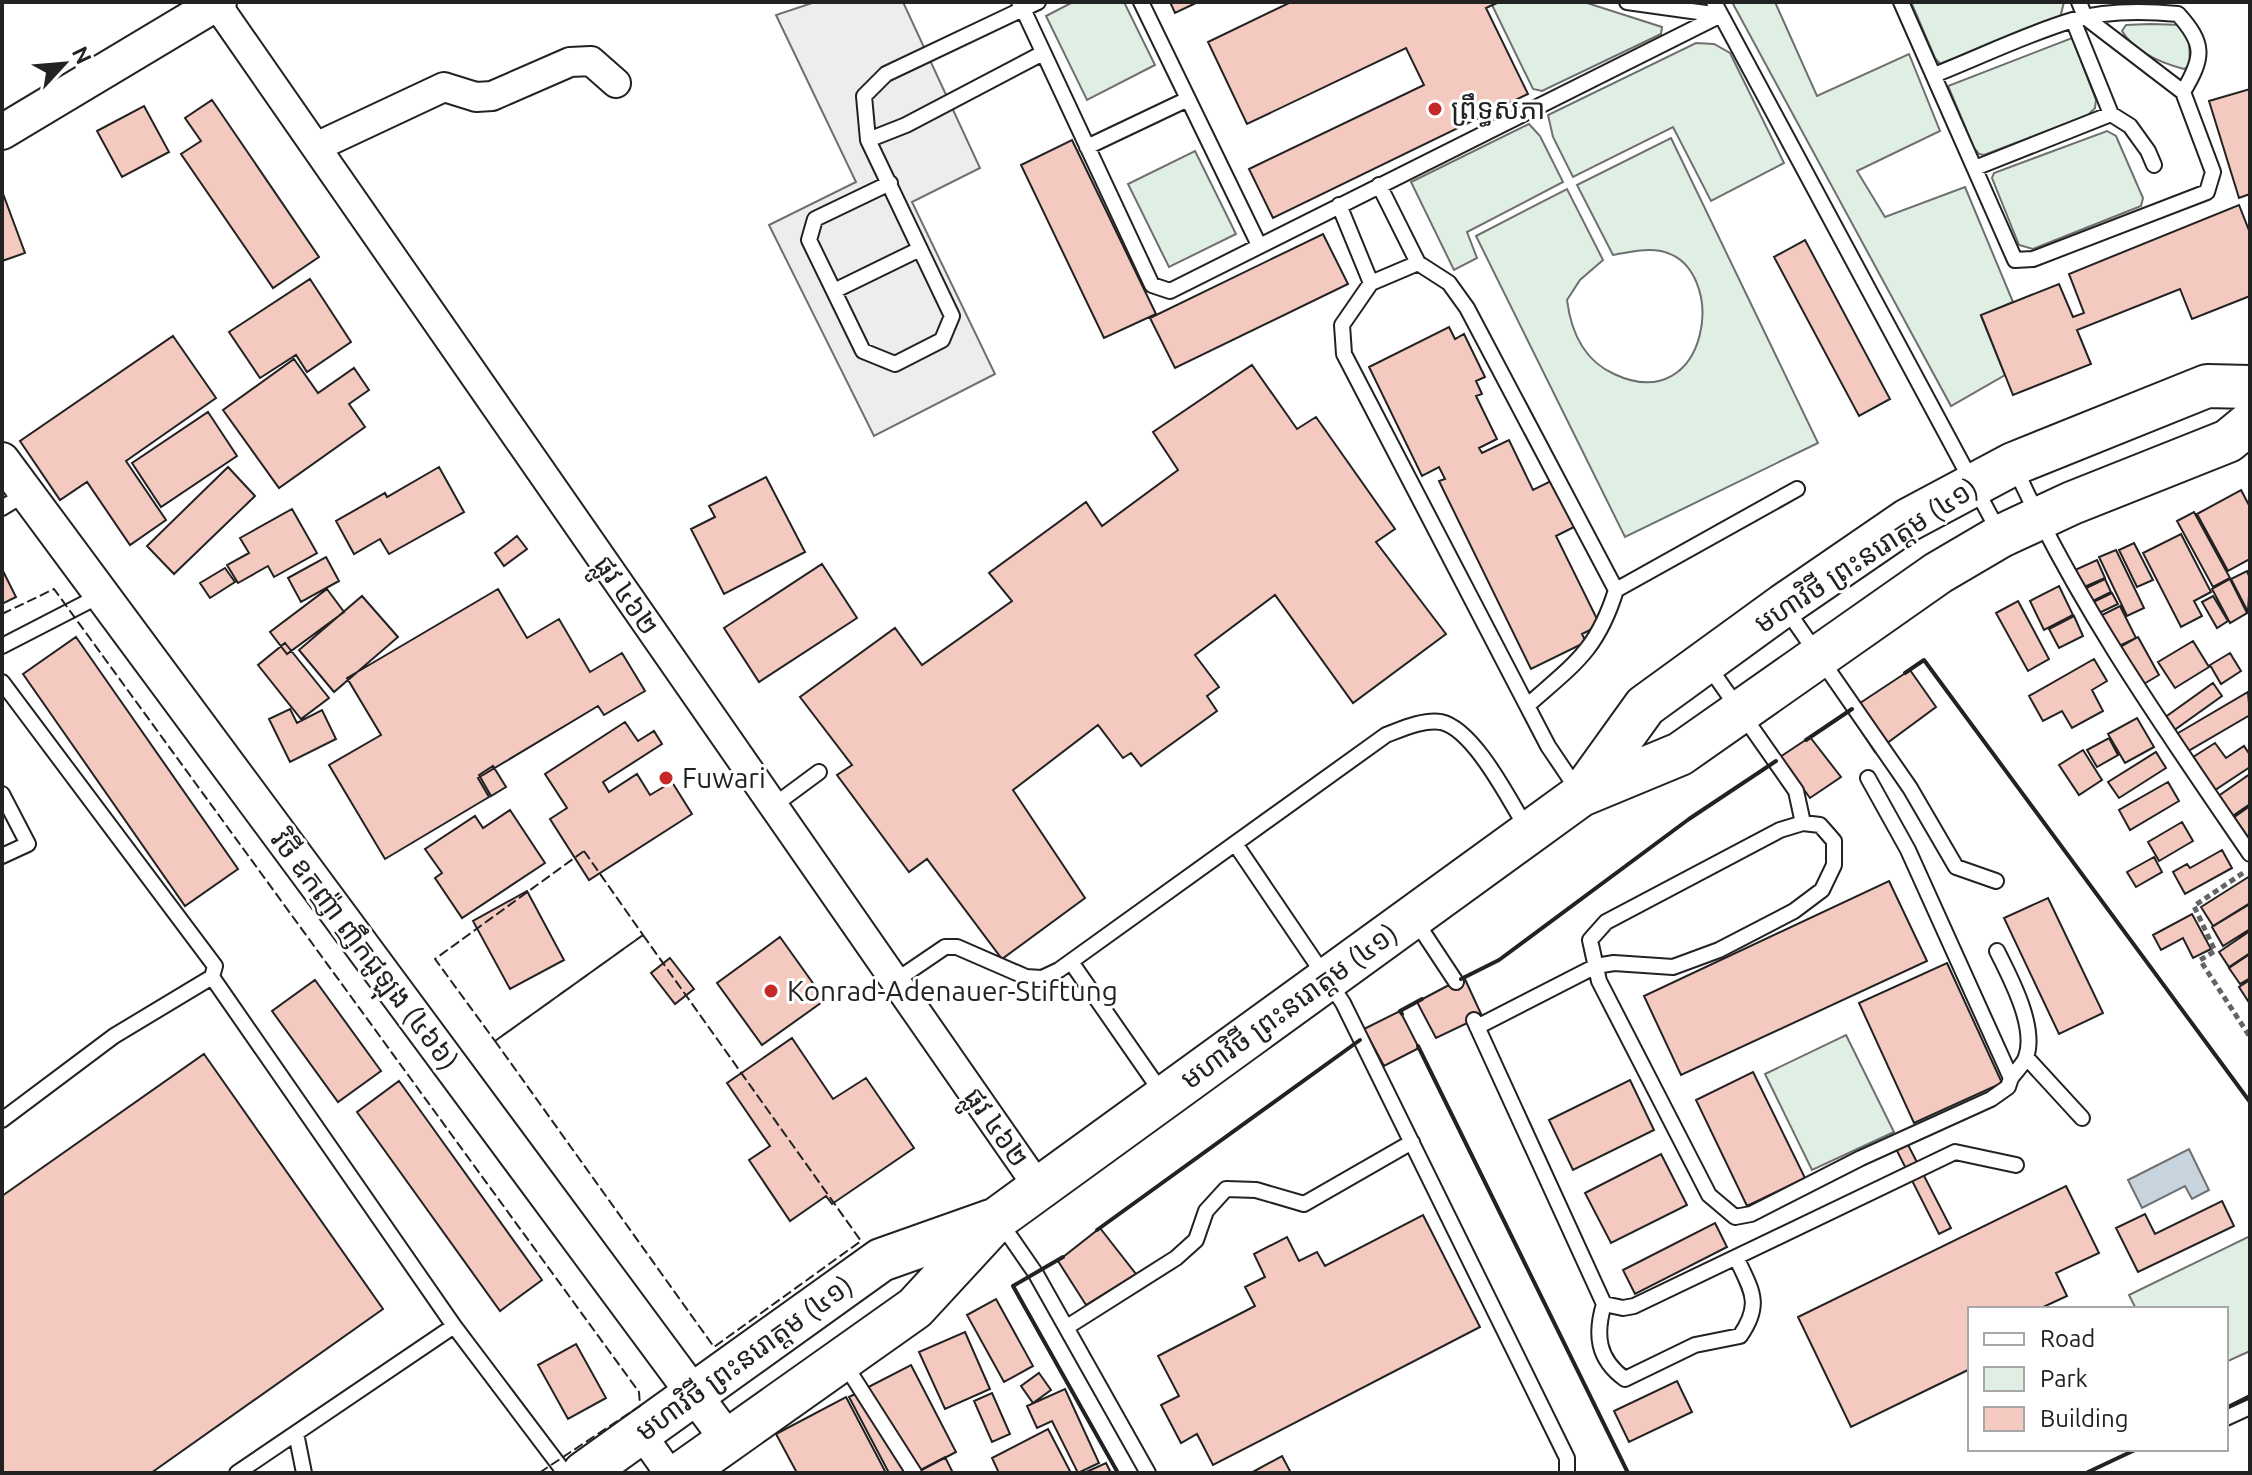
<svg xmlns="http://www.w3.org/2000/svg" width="2252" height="1475" font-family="Ubuntu,'Noto Sans Khmer',sans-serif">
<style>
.green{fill:#e0efe3;stroke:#6f6f6f;stroke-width:2}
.parking{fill:#ededed;stroke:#6f6f6f;stroke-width:2}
.water{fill:#c7d3dd;stroke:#6f6f6f;stroke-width:2}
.building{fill:#f3c9c0;stroke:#222;stroke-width:2}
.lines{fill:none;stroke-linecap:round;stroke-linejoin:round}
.service-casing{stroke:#222;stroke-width:18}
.minor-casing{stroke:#222;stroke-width:32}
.tertiary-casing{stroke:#222;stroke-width:38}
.primary-casing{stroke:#222;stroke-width:46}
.path{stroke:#646464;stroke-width:5;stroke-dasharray:6 4;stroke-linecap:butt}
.service{stroke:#fff;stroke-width:14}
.minor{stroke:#fff;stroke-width:28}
.tertiary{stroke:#fff;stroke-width:34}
.primary{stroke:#fff;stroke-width:42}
.fence{stroke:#222;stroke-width:2;stroke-dasharray:10 4;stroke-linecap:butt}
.wall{stroke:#222;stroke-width:4}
.poi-dot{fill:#c62828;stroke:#fff;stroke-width:3}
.labels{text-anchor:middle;stroke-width:6;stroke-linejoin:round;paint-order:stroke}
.poi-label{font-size:28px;fill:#222;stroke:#fff;text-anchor:start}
.street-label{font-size:28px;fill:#222;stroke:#fff}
</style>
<rect width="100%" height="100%" fill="#fff"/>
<!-- green -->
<path class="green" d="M1073 2H1124L1155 65 1087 100 1046 16Z
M1499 2H1584L1662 27 1661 34 1542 91 1533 89 1492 5Z
M1732 2H1775L1817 96 1909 54 1940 131 1857 171 1885 217 1965 187 2013 302 1981 316 2005 375 1951 406Z
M1911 2H2064L2060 18 1940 64 1935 58Z
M2150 24 2183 25 2189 40 2190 66 2184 69C2161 63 2135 52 2122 31L2126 25Z
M2072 38 2096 100 2095 108 2088 115 1984 155 1979 154 1974 148 1948 86Z
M1696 43 1714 44 1730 53 1784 163 1711 201 1673 127 1573 177 1553 137 1548 115Z
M1529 124 1540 136 1563 182 1467 232 1477 258 1454 270 1411 182Z
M2107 131 2116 136 2143 198 2141 206 2033 249 2019 245 1992 178 1994 173Z
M1671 138 1818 443 1625 537 1476 236 1567 189 1603 260 1580 280 1567 300C1571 332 1583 360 1614 374 1710 419 1731 266 1661 251 1645 248 1629 252 1613 255L1577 185Z
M1195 151 1236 234 1169 267 1128 184Z
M1846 1035 1894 1132 1812 1170 1765 1074Z
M2250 1236V1351L2226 1362V1309H2136L2129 1295Z"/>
<!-- parking -->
<path class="parking" d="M815 2H903L980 168 912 202 995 374 874 436 769 225 856 182 776 15Z"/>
<!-- water -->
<path class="water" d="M2189 1149 2209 1190 2192 1199 2185 1186 2142 1208 2128 1180Z"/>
<!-- building -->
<path class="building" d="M1170 2H1198L1175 13Z
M1291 2H1499L1486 8 1528 94 1273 218 1249 169 1424 85 1406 48 1247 124 1208 42Z
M2250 89V194L2239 198 2209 101Z
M212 100 319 257 273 288 181 154 201 141 185 118Z
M144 106 169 152 122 177 97 131Z
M1072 140 1156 314 1104 338 1021 165Z
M2 191 25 253 2 261Z
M2239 205 2250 233V296L2192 319 2180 289 2077 330 2091 364 2013 395 1981 315 2059 284 2073 317 2084 313 2069 274Z
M1323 234 1348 284 1175 368 1150 318Z
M1805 240 1890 399 1859 416 1774 257Z
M310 279 351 342 307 372 296 355 260 378 229 332Z
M1449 327 1455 339 1464 334 1485 377 1476 381 1482 394 1476 396 1497 439 1479 448 1482 453 1509 440 1533 490 1553 480 1576 526 1556 536 1600 625 1582 634 1586 642 1531 669 1439 481 1445 479 1439 467 1422 476 1369 367Z
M173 336 216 398 126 461 166 520 130 545 87 482 60 500 20 441Z
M294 359 318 393 354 368 369 390 349 404 365 427 279 488 223 410Z
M1252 365 1297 429 1316 417 1395 529 1376 542 1446 634 1353 703 1275 595 1195 655 1219 687 1207 696 1217 711 1141 766 1131 753 1123 758 1098 725 1013 790 1085 898 1002 959 927 859 909 872 837 775 852 765 800 697 895 628 922 665 1012 601 989 573 1086 502 1102 526 1178 470 1153 432Z
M208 412 237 456 161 507 132 463Z
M228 467 255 496 174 574 147 546Z
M439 467 464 512 389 554 380 539 354 554 336 521 385 493 387 497Z
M766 477 805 552 724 594 691 529 715 517 709 506Z
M2241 490 2250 507V559L2228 571 2197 514Z
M292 509 317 553 274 577 268 566 238 583 227 565 249 553 240 538Z
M2194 512 2230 578 2213 587 2177 521Z
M2181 534 2211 592 2194 601 2202 616 2181 627 2143 553Z
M517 536 527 549 504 566 495 553Z
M2134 543 2153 580 2137 587 2119 550Z
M2116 550 2144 608 2127 616 2099 557Z
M326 557 339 581 301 602 288 578Z
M2097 560 2105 578 2082 588 2075 570Z
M822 564 857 618 759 682 724 628Z
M225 568 235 582 210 598 200 583Z
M2 569 16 597 2 604Z
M2247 571 2250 578 2248 612 2231 579Z
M2105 579 2111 592 2089 603 2082 590Z
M2230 579 2247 613 2230 623 2212 589Z
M2059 586 2073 615 2044 630 2030 601Z
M327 589 344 612 287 654 270 632Z
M498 589 527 638 559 619 590 672 622 653 645 691 604 715 598 706 478 778 489 797 385 859 329 765 381 735 347 678Z
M2112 593 2118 604 2095 615 2089 604Z
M362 596 398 637 334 692 299 650Z
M2213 596 2228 621 2217 628 2202 602Z
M2018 601 2049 659 2028 671 1996 613Z
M2120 606 2136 638 2113 649 2098 617Z
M2074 616 2083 636 2059 648 2049 629Z
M76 637 238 869 185 906 23 674Z
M2138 637 2159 675 2137 688 2115 650Z
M2193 641 2209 667 2175 688 2158 662Z
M285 643 329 698 301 719 258 665Z
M2230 653 2241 671 2221 684 2210 665Z
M2094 659 2107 681 2092 690 2103 711 2072 728 2062 711 2043 721 2029 696Z
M1910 670 1936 707 1875 752 1848 711Z
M2213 683 2222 696 2173 731 2164 718Z
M2248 692 2250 715 2183 754 2173 736Z
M290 709 297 723 322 710 336 739 290 762 269 719Z
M2137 718 2154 747 2125 763 2108 734Z
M625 722 638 741 654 731 662 744 603 782 609 792 637 774 650 795 672 782 692 814 589 880 550 819 567 808 545 774Z
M1810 737 1841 777 1810 798 1780 757Z
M2109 738 2118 755 2097 767 2087 750Z
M2215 743 2226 758 2244 746 2250 755V767L2212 792 2190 759Z
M2083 750 2102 780 2079 795 2059 765Z
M2156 752 2166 768 2119 798 2108 782Z
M493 766 506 787 491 796 479 775Z
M2250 774V804L2231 817 2217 797Z
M2168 782 2179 801 2130 830 2119 810Z
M2250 806V841L2233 818Z
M510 810 545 863 462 918 435 878 442 873 425 849 475 816 483 828Z
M2182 822 2193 841 2159 861 2148 842Z
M2222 850 2232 868 2185 894 2173 872 2187 864 2190 868Z
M2154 857 2162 872 2136 887 2127 872Z
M2250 876V903L2213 926 2201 907Z
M1889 881 1927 961 1681 1075 1644 996Z
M527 891 564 960 510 989 473 921Z
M2048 898 2103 1013 2059 1034 2004 918Z
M2250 904V929L2223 946 2212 927Z
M2192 914 2211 949 2193 958 2183 938 2161 950 2153 935Z
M2250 931V953L2229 967 2219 952Z
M780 937 825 1000 762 1045 717 983Z
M2250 954V978L2240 984 2229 968Z
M670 958 694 989 675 1004 651 973Z
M1947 963 2002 1083 1914 1123 1859 1003Z
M1464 977 1482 1016 1436 1038 1417 1002Z
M315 980 381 1071 338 1102 272 1011Z
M2250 980V1004L2239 987Z
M1400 1011 1419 1048 1384 1066 1364 1029Z
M792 1038 833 1099 866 1078 914 1148 832 1204 826 1196 790 1221 749 1160 770 1146 727 1083Z
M204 1054 383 1309 151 1473H2V1196Z
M1753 1072 1805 1178 1747 1206 1696 1100Z
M1630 1080 1654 1130 1573 1170 1549 1120Z
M399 1081 542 1280 500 1311 357 1112Z
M1905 1139 1951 1228 1939 1234 1894 1145Z
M1661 1154 1687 1205 1611 1243 1585 1193Z
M2066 1186 2099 1253 2056 1273 2067 1296 2039 1309H1970V1369L1851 1427 1798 1317Z
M2222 1201 2234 1226 2138 1272 2116 1228 2145 1214 2155 1234Z
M1423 1215 1480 1327 1213 1465 1197 1434 1181 1443 1161 1405 1179 1396 1158 1356 1255 1306 1245 1287 1265 1277 1254 1254 1287 1237 1299 1261 1317 1252 1325 1266Z
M1715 1223 1727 1247 1635 1294 1623 1270Z
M1100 1228 1136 1274 1086 1305 1058 1261Z
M996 1299 1033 1366 1004 1382 967 1315Z
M965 1332 990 1389 945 1409 919 1352Z
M576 1344 606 1398 568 1419 538 1365Z
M911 1365 956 1452 916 1473H889L849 1397Z
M1039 1373 1051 1390 1033 1403 1021 1386Z
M1677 1381 1692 1412 1629 1442 1614 1411Z
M1065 1389 1099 1463 1078 1473 1052 1421 1037 1428 1027 1406Z
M992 1393 1010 1434 992 1442 974 1401Z
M846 1397 886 1473H797L776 1434Z
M1048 1429 1071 1473H999L992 1458Z
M1282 1456 1291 1473H1251Z
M945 1457 953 1473H915Z
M1106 1463 1111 1473H1084Z"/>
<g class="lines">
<!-- service casing -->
<g class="service-casing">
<path id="service" d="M1038 2 1023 9 1152 285 1170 291 1721 15
M1141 2 1259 245
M1627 2 1720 15
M1714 2 2000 534
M1901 2 2015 260 2033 259 2207 192 2213 172 2183 92 2085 17 2079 2
M2073 20 2111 114 2130 126 2148 151 2154 165
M1934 75C1980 57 2026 34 2073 20 2107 10 2144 11 2178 14 2205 44 2204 57 2183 92
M868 140 906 125 1043 53
M1087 147 1188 99
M1975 168 2111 114
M890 183 815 219 809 240 863 351 895 364 942 340 952 316 868 140 864 96 886 74 1023 9 1019 2
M1379 185 1418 263 1449 283 1467 308 1616 590
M1339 205 1371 283
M1418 263 1371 283 1342 325 1344 354 1548 746 1579 792
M834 291 920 249
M2015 468C2078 606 2164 728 2250 854
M2 508 27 493
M1786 609 1910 788 1956 867 1996 881
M2 646 101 595
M1707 664 1796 791 1803 823
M2 682 215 966 212 977 114 1036 2 1120
M1528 705C1574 664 1597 651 1616 590L1797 489
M2 794 28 844 2 856
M773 806 819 772
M1236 845 1343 1003 1567 1458V1473
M1415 920 1456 982
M1997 951C2010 977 2037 1027 2026 1057 2024 1064 2015 1072 2011 1078
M1071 962 1162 1093
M212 977 454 1326 565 1473
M895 981 945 947H957L1026 977 1042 978 1059 970 1386 735C1402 729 1424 719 1441 722 1474 729 1510 801 1527 829
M1474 1020 1604 1304 1623 1308 1634 1306 1955 1152 2016 1165
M1477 1027 1596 966 1614 963 1673 967 1719 950 1794 911 1822 890 1834 865V841L1820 825 1803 823 1780 830 1606 922 1590 940 1599 981 1709 1195 1735 1217 1751 1214 1861 1158 1991 1099 2008 1087 2011 1078 1908 850 1868 778
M2026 1057 2082 1118
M1000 1222 1036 1274 1148 1473
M1604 1304C1595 1334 1597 1359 1625 1379L1695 1345 1740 1336C1763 1303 1751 1290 1736 1257
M1067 1327 1176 1258 1196 1240 1206 1211 1226 1189 1256 1190 1304 1204 1412 1142
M844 1363 914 1473
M2226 1418 2250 1407
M296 1433 304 1473
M237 1473 454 1326"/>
</g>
<!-- minor casing -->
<g class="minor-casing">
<path id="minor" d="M215 2 1039 1188
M316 147 444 87 476 97 492 96 570 62 591 61 616 83
M640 1432 669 1473"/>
</g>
<!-- tertiary casing -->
<g class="tertiary-casing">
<path id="tertiary" d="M2 132 219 2
M2 460 728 1440"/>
</g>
<!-- primary casing -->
<g class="primary-casing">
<path id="primary" d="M1581 795 1645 706 1784 605 1908 520 2013 464 2207 386 2250 387
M584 1473 881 1260 991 1221
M682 1473 915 1308 998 1218 1581 795 1680 754 1938 573 2001 536 2072 503 2228 441 2250 423"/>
</g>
<!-- path -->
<path class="path" d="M2243 873 2194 906 2215 951 2200 960 2250 1037"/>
<!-- service -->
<use href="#service" class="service"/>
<!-- minor -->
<use href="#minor" class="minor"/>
<!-- tertiary -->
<use href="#tertiary" class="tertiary"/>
<!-- primary -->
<use href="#primary" class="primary"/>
<!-- fence -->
<path class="fence" d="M2 614 54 589 639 1392 640 1406 539 1473
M584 851 643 935 495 1041 435 959Z
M643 935 861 1241 714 1347 495 1041Z"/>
<!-- wall -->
<path class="wall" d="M1905 673 1924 660 2250 1102
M1806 740 1852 709
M1461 979 1499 960 1689 819 1776 761
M1402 1014 1400 1011 1422 999
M1418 1046 1628 1473
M1097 1230 1360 1040
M1063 1257 1013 1286 1118 1473
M2226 1408 2250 1396
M2086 1473 2137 1449"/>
</g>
<!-- markers -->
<g class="poi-dot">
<circle cx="1435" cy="109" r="8"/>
<circle cx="666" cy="778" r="8"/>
<circle cx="771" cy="991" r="8"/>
</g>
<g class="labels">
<!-- poi labels -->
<g class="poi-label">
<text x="1451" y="119">ព្រឹទ្ធសភា</text>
<text x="682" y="788">Fuwari</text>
<text x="787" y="1001">Konrad-Adenauer-Stiftung</text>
</g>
<!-- street labels -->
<g class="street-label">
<text transform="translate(1866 555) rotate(-33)" y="10">មហាវិថី ព្រះនរោត្តម (៤១)</text>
<text transform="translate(627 595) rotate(55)" y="10">ផ្លូវ ៤៦២</text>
<text transform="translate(365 950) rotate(53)" y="10">វិថី ឧកញ៉ា ញឹកជូឡុង (៤៦៦)</text>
<text transform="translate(1289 1006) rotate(-36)" y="10">មហាវិថី ព្រះនរោត្តម (៤១)</text>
<text transform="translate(997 1127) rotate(55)" y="10">ផ្លូវ ៤៦២</text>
<text transform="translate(744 1358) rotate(-36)" y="10">មហាវិថី ព្រះនរោត្តម (៤១)</text>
</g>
</g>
<!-- border -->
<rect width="2252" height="1475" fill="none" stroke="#222222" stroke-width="8"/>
<!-- legend -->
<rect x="1968" y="1307" width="260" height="144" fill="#ffffff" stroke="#a7a7a7" stroke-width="2"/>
<rect x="1984" y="1333" width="40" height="12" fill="#ffffff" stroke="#a7a7a7" stroke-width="2"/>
<text x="2040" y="1347" font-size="24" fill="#222222">Road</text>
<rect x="1984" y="1367" width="40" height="24" fill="#e0efe3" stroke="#a7a7a7" stroke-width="2"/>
<text x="2040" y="1387" font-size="24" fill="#222222">Park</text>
<rect x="1984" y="1407" width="40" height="24" fill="#f3c9c0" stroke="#a7a7a7" stroke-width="2"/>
<text x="2040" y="1427" font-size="24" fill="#222222">Building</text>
<!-- north arrow -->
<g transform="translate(64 64) rotate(64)" stroke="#ffffff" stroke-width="6" paint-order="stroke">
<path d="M0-6L14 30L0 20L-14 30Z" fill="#222222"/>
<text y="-12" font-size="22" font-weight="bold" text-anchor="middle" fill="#222222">N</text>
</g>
</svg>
